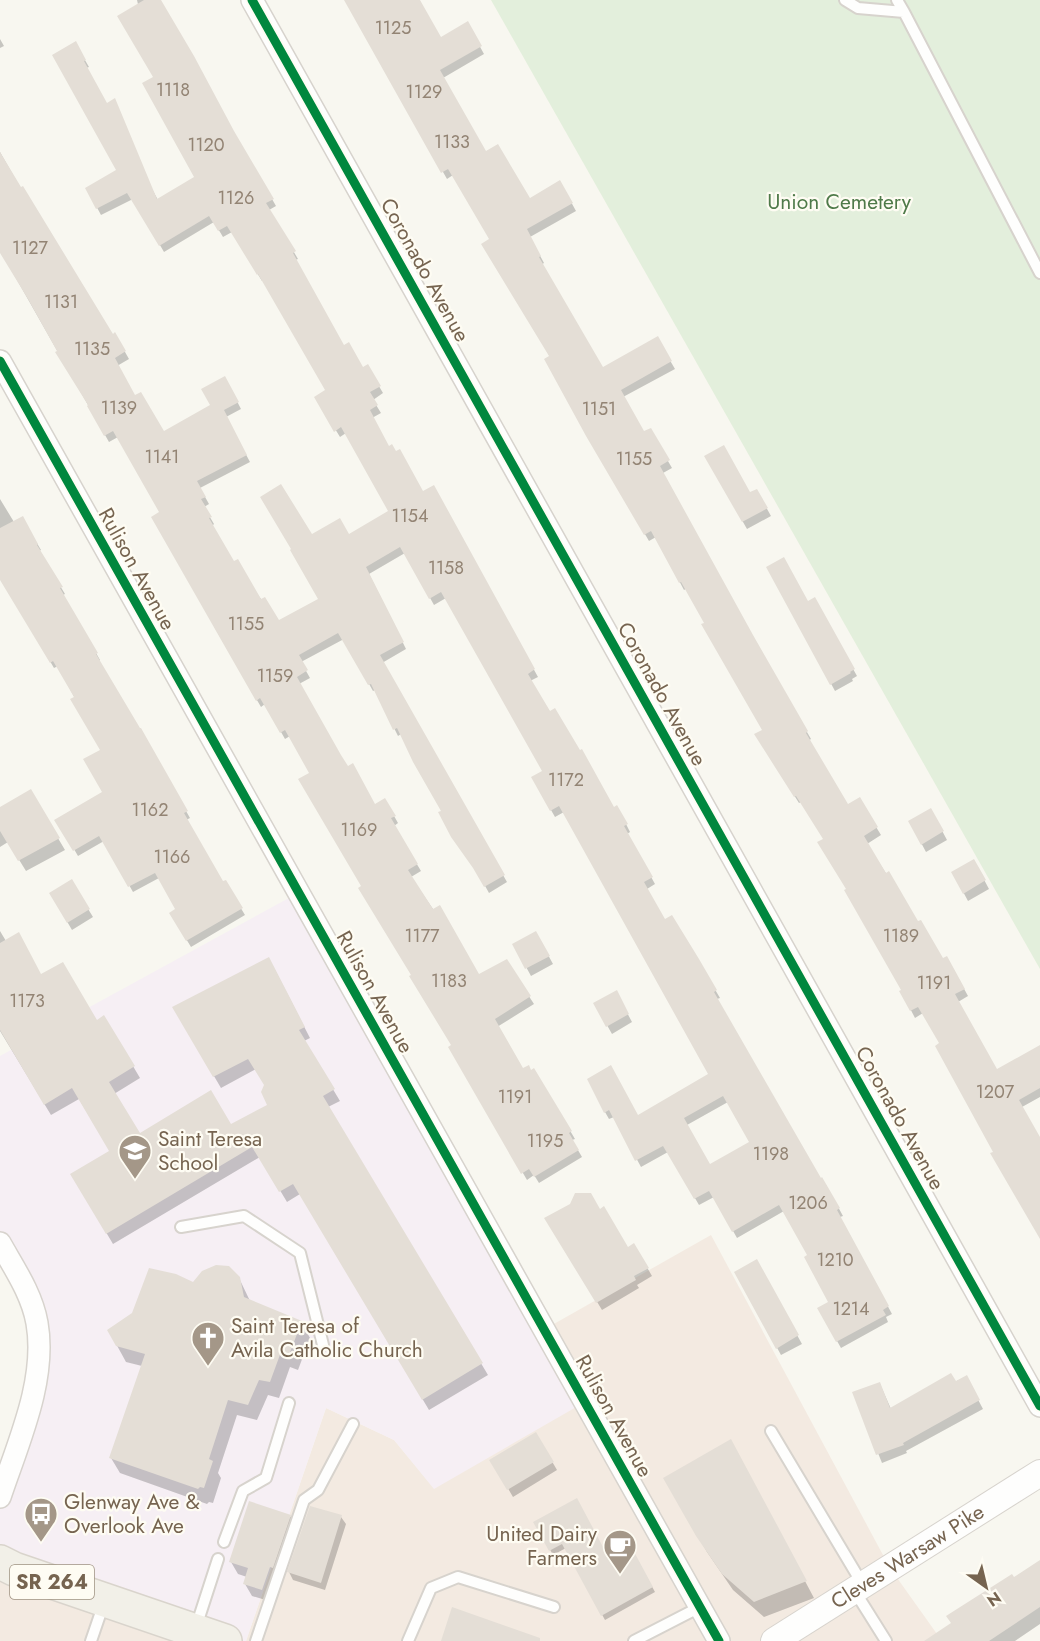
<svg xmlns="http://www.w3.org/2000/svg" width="1040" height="1641" font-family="Jost,sans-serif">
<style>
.commercial{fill:#f3eae1}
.education{fill:#f6eff4}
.green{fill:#e3efdc}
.shadow{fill:#0003;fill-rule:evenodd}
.building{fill:#e4ded6;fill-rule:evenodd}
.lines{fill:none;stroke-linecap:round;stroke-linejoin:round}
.service-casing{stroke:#d7d3cd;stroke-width:14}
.minor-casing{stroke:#d7d3cd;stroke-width:24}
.tertiary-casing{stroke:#d7d3cd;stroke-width:28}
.primary-casing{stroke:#d9d4cc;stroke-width:36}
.service{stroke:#fefefd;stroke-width:10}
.minor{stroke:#fefefd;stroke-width:21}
.tertiary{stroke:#fefefd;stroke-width:26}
.primary{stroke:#f2f0e8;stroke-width:33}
.cycleway-casing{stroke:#fefcf3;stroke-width:13}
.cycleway{stroke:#00873e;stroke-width:9}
.labels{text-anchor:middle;stroke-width:4.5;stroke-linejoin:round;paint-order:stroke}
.number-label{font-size:18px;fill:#938474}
.shield{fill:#fefcf3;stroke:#9f9281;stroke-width:1.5}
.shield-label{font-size:20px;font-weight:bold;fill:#766450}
.park-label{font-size:21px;fill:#4f7a49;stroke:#fefcf3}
.street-label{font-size:21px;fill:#766450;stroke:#fefcf3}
.poi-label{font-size:21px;fill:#766450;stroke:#fefcf3;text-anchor:start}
</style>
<rect width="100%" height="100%" fill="#f8f7f0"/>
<!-- commercial -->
<path class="commercial" d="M711 1235 890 1568 942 1641H246L326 1408 394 1440 434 1488 545 1329Z
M0 1563 225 1641H0Z"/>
<!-- education -->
<path class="education" d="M298 893 585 1402 434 1489 394 1440 326 1408 246 1641H225L0 1562V1497L40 1351 0 1243V1056Z"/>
<!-- green -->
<path class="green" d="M491 0H1040V969Z"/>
<!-- shadow -->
<path class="shadow" d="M137 0H158L276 206 269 210 298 259 295 260 344 347 363 369 367 366 383 393 373 400 381 413 372 418 389 448 423 493 433 487 538 677 530 681 613 809 621 814 630 832 627 834 655 884 647 889 665 921 672 917 720 998 717 999 820 1180 826 1185 843 1216 840 1217 892 1314 886 1317 888 1322 841 1348 819 1309 830 1303 809 1256 784 1211 737 1238 714 1197 699 1205 668 1152 641 1167 614 1117 609 1119 605 1112 589 1079 638 1117 710 1075 564 812 555 817 551 810 533 778 544 772 446 598 434 605 405 553 369 574 406 649 382 663 507 882 489 893 401 734 398 736 375 690 373 691 344 639 301 662 310 678 299 684 340 757 375 806 385 800 398 823 394 826 421 871 411 877 479 976 506 961 534 1004 497 1027 522 1070 531 1072 534 1070 575 1139 572 1140 582 1157 539 1183 534 1175 527 1180 450 1047 453 1045 363 886 311 774 290 736 285 739 265 704 261 707 215 628 161 513 118 437 109 442 0 250V152L21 189 112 336 115 334 125 352 129 359 117 366 135 397 163 433 212 405 225 378 241 409 226 417 250 462 200 488 209 504 204 507 214 524 212 526 233 563 279 622 320 599 311 536H349L390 512 346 433 340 437 316 398 327 390 263 280 262 281 232 232 223 237 214 222 164 252 133 199 101 215 87 189 118 170 75 43 89 67 86 68 158 200 196 178 155 77ZM728 1102 751 1143 710 1166 687 1125Z
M345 0H418L440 39 467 23 484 54 443 78 485 153 529 200 560 182 576 211 530 237 544 263 541 265 602 369 661 345 675 369 623 397 644 433 650 430 672 468 663 473 756 644 811 739 808 741 847 806 859 799 881 835 867 844 942 960 951 965 968 996 958 1002 996 1071 1040 1047V1097L1022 1107 1040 1140V1234L995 1153 941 1044 923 1013 915 1018 901 991 903 990 848 889 825 840 801 802 799 803 756 735 764 730 687 588 684 590 656 537 649 541 587 436 550 357 491 240 453 175 447 179Z
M0 39 4 46 0 48Z
M706 457 750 494 757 491 771 516 747 529Z
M0 499 14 522 22 518 41 550 39 551 65 594 63 595 100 660 99 661 140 730 190 818 186 820 223 883 225 882 245 915 191 947 171 914 177 910 159 878 133 892 104 841 78 856 57 820 104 792 105 756 58 666 54 668 0 577Z
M768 567 808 603 814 599 857 676 852 679 853 681 835 691Z
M30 791 65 850 26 871 8 842 0 847V809Z
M931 810 947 840 926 852 910 822Z
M974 861 989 889 968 901 953 873Z
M71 881 93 917 72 930 51 894Z
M0 931 6 941 41 976 96 1022 104 1017 140 1078 114 1094 139 1135 231 1126 269 1106 266 1085 256 1069 221 1088 174 1008 275 970 310 1038 304 1041 340 1101 328 1107 488 1375 429 1410 300 1194 287 1202 260 1157 113 1244 72 1175 111 1152 79 1099 51 1115 0 1031Z
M536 933 553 964 531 976 514 945Z
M616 992 632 1022 612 1034 595 1004Z
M547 1219 627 1249 634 1245 652 1276 637 1285 639 1288 602 1310Z
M756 1261 802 1344 781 1355 736 1273Z
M239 1278 250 1301 301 1322 310 1338 298 1370 290 1367 279 1398 268 1395 257 1420 237 1415 218 1473 221 1478 213 1503 209 1502 207 1504 120 1473 111 1458 142 1366 126 1362 109 1331 193 1284Z
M966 1377 983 1409 906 1451 907 1453 882 1463 854 1393 880 1384 891 1409Z
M536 1434 557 1470 513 1497 492 1461Z
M739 1457 814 1598 764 1617 733 1590 707 1552 665 1479Z
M290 1516 297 1528 269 1601 252 1596 245 1584 247 1577 238 1574 231 1562Z
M341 1517 346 1524 325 1590 293 1580 289 1572Z
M535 1522 603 1549 625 1537 655 1592 605 1620 566 1548 553 1555Z
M1040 1563V1624L1015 1641H936L1014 1579Z"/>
<!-- building -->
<path class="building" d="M144 0H161L194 56 234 131 274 199 266 203 296 251 293 253 344 345 349 342 363 367 368 364 381 386 370 392 378 405 370 410 389 446 392 444 396 451 400 449 423 491 434 485 535 669 528 674 550 711 555 708 580 750 582 749 614 807 617 805 628 824 624 826 653 877 644 882 665 919 672 915 699 959 717 990 714 992 821 1178 822 1177 840 1208 837 1210 889 1306 883 1310 886 1315 836 1342 817 1308 828 1302 804 1257 807 1255 779 1205 732 1232 709 1191 694 1199 663 1146 635 1161 609 1110 604 1113 587 1079 611 1065 638 1115 708 1074 559 806 550 811 531 777 542 771 441 592 429 599 400 547 366 567 404 642 380 655 505 875 484 887 473 868 451 837 438 812 441 811 413 762 397 728 393 730 371 684 368 685 338 633 299 655 308 670 297 677 341 755 348 766 353 763 375 804 385 798 396 816 391 818 418 864 408 870 433 909 440 905 479 974 507 959 531 996 495 1019 523 1068 529 1065 531 1070 534 1068 572 1131 569 1133 579 1150 534 1177 529 1169 521 1174 448 1047 451 1045 409 976 411 975 358 888 361 886 298 779 309 773 285 730 280 733 260 698 256 701 151 517 159 512 113 431 104 436 87 406 88 405 55 352 57 351 28 299 0 253V152L21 187 23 186 113 334 115 332 126 351 115 358 135 395 141 392 164 431 210 405 201 389 225 376 239 402 224 410 247 455 197 481 206 497 201 499 212 517 209 518 234 561 238 559 261 599 265 597 279 620 318 599 290 550 291 549 260 497 281 484 312 534 340 518 349 534 388 511 341 427 334 432 314 397 325 390 258 274 257 275 227 226 218 231 209 216 159 246 127 193 96 209 85 188 116 170 52 55 76 41 86 60 84 61 107 103 115 98 157 199 194 177 142 83 153 77 117 16ZM723 1096 749 1142 710 1164 684 1118Z
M344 0H420L441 37 468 21 482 46 440 70 486 151 498 144 530 198 560 180 573 203 527 229 541 256 539 257 603 367 658 336 672 361 621 390 644 431 651 428 670 460 660 466 753 635 808 731 806 733 848 804 860 797 878 827 864 836 886 873 889 871 918 921 921 920 943 958 947 956 965 989 955 994 997 1069 1040 1045V1088L1019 1100 1040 1137V1239L990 1153 993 1152 935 1046 939 1043 918 1007 910 1011 899 991 901 990 844 890 846 889 817 842 823 839 796 796 794 797 754 734 762 730 701 624 704 623 681 582 679 583 651 531 644 535 586 436 544 359 549 356 481 244 489 239 448 169 441 173Z
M724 445 750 492 757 489 768 508 742 522 704 456Z
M23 516 38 544 37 545 63 587 60 588 98 653 96 654 140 728H141L188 811 184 813 223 881 226 880 243 908 186 941 169 913 175 909 155 873 128 887 99 836 73 851 54 820 102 792 83 759 100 750 70 699 74 697 53 661 50 663 0 580V528Z
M784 557 808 601 815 597 855 669 850 672 851 673 830 685 766 567Z
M31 789 60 838 18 861 0 831V807Z
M931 808 944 831 921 845 908 821Z
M974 859 986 880 963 894 951 872Z
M72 879 90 909 67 923 49 893Z
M536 931 550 956 525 969 512 944Z
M19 932 41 974 63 962 97 1020 104 1015 135 1066 109 1082 140 1133 211 1090 231 1124 267 1105 261 1092 264 1085 248 1059 213 1077 172 1007 269 957 305 1027 299 1030 335 1089 323 1096 483 1363 422 1400 293 1184 279 1192 252 1147 106 1234 70 1174 109 1151 72 1088 44 1105 0 1030V943Z
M617 990 629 1014 606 1027 593 1003Z
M575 1193H591L600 1209 604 1206 628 1247 634 1243 649 1268 634 1276 636 1280 596 1303 544 1218 570 1204Z
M757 1259 799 1335 776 1349 734 1272Z
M216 1265 229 1266 240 1277 244 1297 302 1321 289 1355 281 1352 270 1382 259 1380 248 1405 228 1400 209 1459 213 1461 204 1488 200 1487 198 1489 109 1458 145 1354 116 1346 107 1330 132 1313 149 1268 176 1274 193 1282 202 1271Z
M951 1373 956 1381 967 1375 980 1400 903 1443 904 1445 876 1455 852 1392 880 1382 890 1408Z
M536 1432 554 1462 507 1490 489 1460Z
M731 1439 807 1581 754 1602 722 1574 696 1536 663 1478Z
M577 1498 603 1547 625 1535 653 1587 601 1616 562 1544 549 1551 533 1522Z
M249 1501 291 1515 273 1568 270 1567 262 1590 243 1584 248 1568 229 1562Z
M310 1506 342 1515 321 1583 287 1572Z
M1040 1560V1607L989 1641H924L951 1623 946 1616 1012 1574 1014 1577Z
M452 1607 540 1638V1641H441Z"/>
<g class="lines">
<!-- service casing -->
<g class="service-casing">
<path id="service" d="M845 0 858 8 904 12
M897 0 904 12 1040 273
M181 1227 244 1216 300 1253 323 1345
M771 1431 863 1585
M224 1542 243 1491 266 1478 289 1403
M854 1590 886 1641
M196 1627 218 1559
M91 1641 104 1603
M256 1641 304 1500 318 1490 353 1424
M408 1641 431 1588 458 1577 554 1607
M634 1641 700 1607"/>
</g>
<!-- minor casing -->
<g class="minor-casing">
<path id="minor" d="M252 0 1040 1406
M0 361 719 1641
M0 1243C14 1268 32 1294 37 1323 47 1380 18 1443 0 1497"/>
</g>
<!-- tertiary casing -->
<g class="tertiary-casing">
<g id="tertiary">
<path id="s1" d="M774 1641 1040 1473"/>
</g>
</g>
<!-- primary casing -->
<g class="primary-casing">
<path id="primary" d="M0 1562 14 1569 225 1641"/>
</g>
<!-- service -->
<use href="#service" class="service"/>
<!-- minor -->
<use href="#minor" class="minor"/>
<!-- tertiary -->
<use href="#tertiary" class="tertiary"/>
<!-- primary -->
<use href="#primary" class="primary"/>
<!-- cycleway casing -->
<g class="cycleway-casing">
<path id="cycleway" d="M252 0 1040 1406
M0 361 719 1641"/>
</g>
<!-- cycleway -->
<use href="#cycleway" class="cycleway"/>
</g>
<!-- icons -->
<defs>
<g id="school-pin" transform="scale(1.725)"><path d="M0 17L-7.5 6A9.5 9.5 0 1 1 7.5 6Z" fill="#a49788" stroke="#fefcf3"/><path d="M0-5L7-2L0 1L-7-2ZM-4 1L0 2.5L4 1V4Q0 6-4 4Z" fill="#fff"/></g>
<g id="church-pin" transform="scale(1.725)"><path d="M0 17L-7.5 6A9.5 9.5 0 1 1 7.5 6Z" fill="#a49788" stroke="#fefcf3"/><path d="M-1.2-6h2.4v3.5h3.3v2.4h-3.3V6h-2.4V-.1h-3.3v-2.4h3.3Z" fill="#fff"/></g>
<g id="bus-pin" transform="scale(1.725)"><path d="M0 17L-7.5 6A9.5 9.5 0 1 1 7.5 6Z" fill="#a49788" stroke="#fefcf3"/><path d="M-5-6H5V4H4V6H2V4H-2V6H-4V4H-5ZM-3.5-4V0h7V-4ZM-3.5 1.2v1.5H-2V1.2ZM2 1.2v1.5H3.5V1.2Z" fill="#fff"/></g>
<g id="cafe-pin" transform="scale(1.725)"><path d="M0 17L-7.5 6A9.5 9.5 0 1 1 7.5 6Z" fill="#a49788" stroke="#fefcf3"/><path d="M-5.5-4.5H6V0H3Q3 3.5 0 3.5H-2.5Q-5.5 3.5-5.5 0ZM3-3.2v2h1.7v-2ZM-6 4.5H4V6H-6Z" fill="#fff"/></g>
</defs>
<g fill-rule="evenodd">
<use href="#school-pin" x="135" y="1151"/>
<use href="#church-pin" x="208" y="1338"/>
<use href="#bus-pin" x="41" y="1514"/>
<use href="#cafe-pin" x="620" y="1546"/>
</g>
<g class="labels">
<!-- number labels -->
<g class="number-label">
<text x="393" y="34">1125</text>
<text x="173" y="96">1118</text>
<text x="424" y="98">1129</text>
<text x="452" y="148">1133</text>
<text x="206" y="151">1120</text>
<text x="236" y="204">1126</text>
<text x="30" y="254">1127</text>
<text x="61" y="308">1131</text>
<text x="92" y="355">1135</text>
<text x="119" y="414">1139</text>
<text x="599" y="415">1151</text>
<text x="162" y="463">1141</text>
<text x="634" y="465">1155</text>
<text x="410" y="522">1154</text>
<text x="446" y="574">1158</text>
<text x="246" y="630">1155</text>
<text x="275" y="682">1159</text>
<text x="566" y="786">1172</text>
<text x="150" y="816">1162</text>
<text x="359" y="836">1169</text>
<text x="172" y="863">1166</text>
<text x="422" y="942">1177</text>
<text x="901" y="942">1189</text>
<text x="449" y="987">1183</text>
<text x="934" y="989">1191</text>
<text x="27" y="1007">1173</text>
<text x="995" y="1098">1207</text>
<text x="515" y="1103">1191</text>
<text x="545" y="1147">1195</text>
<text x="771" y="1160">1198</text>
<text x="808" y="1209">1206</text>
<text x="835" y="1266">1210</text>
<text x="851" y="1315">1214</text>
</g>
<!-- shield labels -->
<rect class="shield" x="10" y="1565" width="84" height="34" rx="4.5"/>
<g class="shield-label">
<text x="52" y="1589">SR 264</text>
</g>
<!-- park labels -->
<g class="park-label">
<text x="839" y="209">Union Cemetery</text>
</g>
<!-- street labels -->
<g class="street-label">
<text transform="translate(425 270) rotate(61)" y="7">Coronado Avenue</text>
<text transform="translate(137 569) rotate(61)" y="7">Rulison Avenue</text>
<text transform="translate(662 694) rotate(61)" y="7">Coronado Avenue</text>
<text transform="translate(375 992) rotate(61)" y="7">Rulison Avenue</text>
<text transform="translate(900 1118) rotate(61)" y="7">Coronado Avenue</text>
<text transform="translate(614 1416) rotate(61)" y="7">Rulison Avenue</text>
<text dy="7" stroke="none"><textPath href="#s1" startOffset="158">Cleves Warsaw Pike</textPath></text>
</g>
<!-- poi labels -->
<g class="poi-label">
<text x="158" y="1146">Saint Teresa<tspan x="158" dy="24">School</tspan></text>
<text x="231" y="1333">Saint Teresa of<tspan x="231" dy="24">Avila Catholic Church</tspan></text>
<text x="64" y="1509">Glenway Ave &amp;<tspan x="64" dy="24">Overlook Ave</tspan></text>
<text x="597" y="1541" text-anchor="end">United Dairy<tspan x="597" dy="24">Farmers</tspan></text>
</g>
</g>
<!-- north arrow -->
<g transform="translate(986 1587) rotate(146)" stroke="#fefcf3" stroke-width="4.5" paint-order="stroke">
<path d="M0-4.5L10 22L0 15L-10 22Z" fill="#766450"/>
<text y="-9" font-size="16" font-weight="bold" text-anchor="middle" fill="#766450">N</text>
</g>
</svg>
